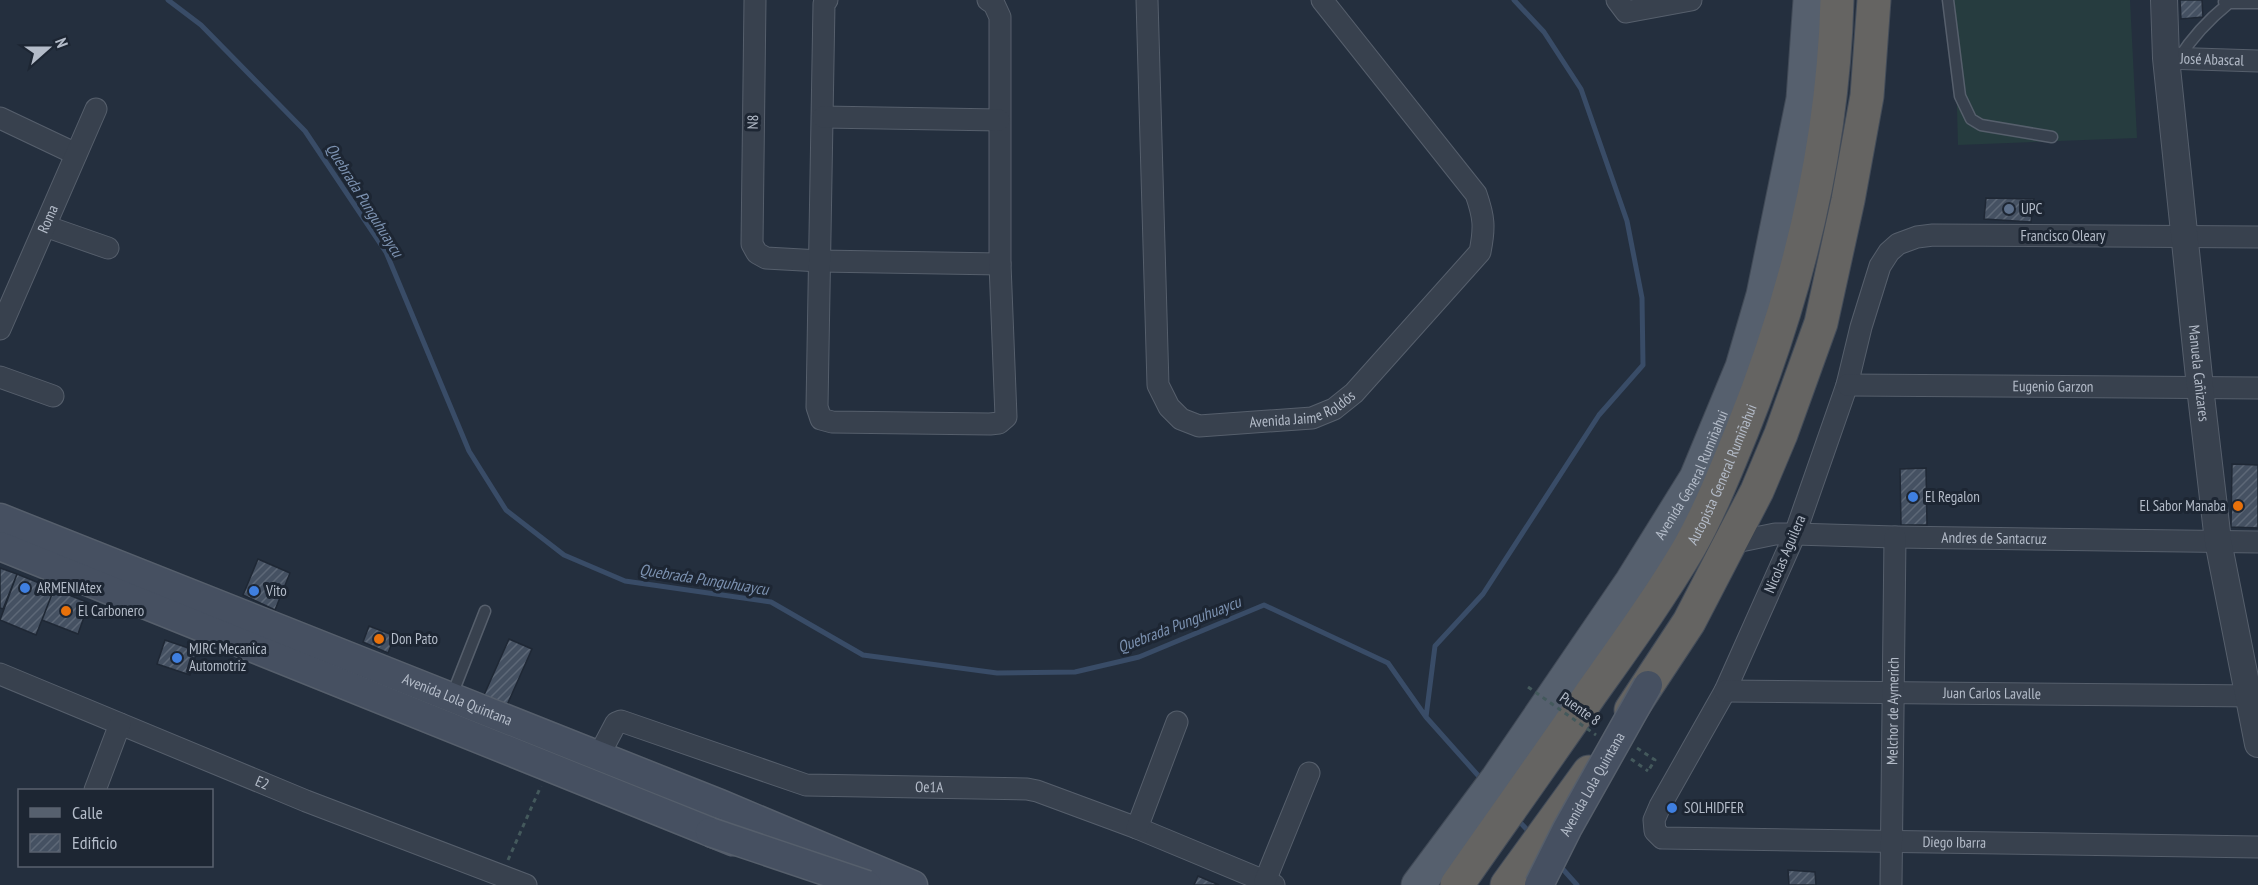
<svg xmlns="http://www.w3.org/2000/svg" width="2258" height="885" font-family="'PT Sans Narrow',sans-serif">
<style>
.pitch{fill:#263c3f}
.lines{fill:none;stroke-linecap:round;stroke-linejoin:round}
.stream{stroke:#394c67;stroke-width:5}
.building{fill:url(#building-hatch);stroke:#1f2835;stroke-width:1.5}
.service-casing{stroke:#565f6c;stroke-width:13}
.minor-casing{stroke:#565f6c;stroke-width:23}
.tertiary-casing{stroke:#565f6c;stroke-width:28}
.secondary-casing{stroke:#565f6c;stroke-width:31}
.primary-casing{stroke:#414a57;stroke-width:35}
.trunk-casing{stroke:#434c59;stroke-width:35}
.path{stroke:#44595c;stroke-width:3;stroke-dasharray:4.5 4.5;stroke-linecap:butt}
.service{stroke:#38414e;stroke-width:10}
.minor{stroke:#38414e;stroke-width:21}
.tertiary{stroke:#38414e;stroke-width:26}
.secondary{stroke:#465061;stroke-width:28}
.primary{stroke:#56606e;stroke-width:33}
.trunk{stroke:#656462;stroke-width:33}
.secondary-bridge-casing{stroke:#565f6c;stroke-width:31;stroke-linecap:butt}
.path-bridge{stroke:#44595c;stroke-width:3;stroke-dasharray:4.5 4.5;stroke-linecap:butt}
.secondary-bridge{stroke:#465061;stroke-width:28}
.service-dot{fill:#5c6f8a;stroke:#1d2633;stroke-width:2}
.shop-dot{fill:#3f7fe0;stroke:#1d2633;stroke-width:2}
.food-dot{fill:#e8710a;stroke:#1d2633;stroke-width:2}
.labels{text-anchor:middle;stroke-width:6;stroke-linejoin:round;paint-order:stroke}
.street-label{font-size:15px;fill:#b4bcc9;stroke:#1d2633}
.poi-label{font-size:15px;fill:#b4bcc9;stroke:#1d2633;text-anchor:start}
.water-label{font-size:16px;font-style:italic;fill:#7c92b1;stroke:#1d2633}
</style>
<defs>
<pattern id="building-hatch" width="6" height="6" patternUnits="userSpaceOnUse" patternTransform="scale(1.5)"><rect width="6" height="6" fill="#455162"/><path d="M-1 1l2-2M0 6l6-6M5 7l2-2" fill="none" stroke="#5d6877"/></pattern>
</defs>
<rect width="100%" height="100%" fill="#242f3e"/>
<!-- pitch -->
<path class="pitch" d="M1954 0H2130L2137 138 1958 145Z"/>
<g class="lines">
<!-- stream -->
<path class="stream" d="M168 0 201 25 305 131 386 252 469 451 506 510 564 555 625 581 771 602 863 655 997 673 1075 672 1139 657 1264 605 1388 663 1426 717 1483 781
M1426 717 1435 646 1483 594 1599 415 1643 365 1642 298 1627 221 1581 89 1544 32 1514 0
M1517 819 1531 834
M1560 866 1577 885"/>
</g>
<!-- building -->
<path class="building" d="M2180 0H2202L2203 17 2181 19Z
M1986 198 2034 199 2031 222 1984 219Z
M2232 464 2258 465V528L2231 527Z
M1926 468 1927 525H1901L1900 469Z
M258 559 290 573 275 610 243 595Z
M0 568 17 574 3 609 0 608Z
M17 574 54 589 36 635 0 620Z
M54 589 89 603 78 634 42 620Z
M369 626 395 636 388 653 363 642Z
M509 639 532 649 507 705 484 695Z
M165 640 197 651 190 675 157 664Z
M1788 870 1815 872 1816 885H1789Z
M1198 876 1219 885H1194Z"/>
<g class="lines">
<!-- service casing -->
<g class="service-casing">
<path id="service" d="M1948 0 1960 96 1971 119 1981 125 2052 137
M2224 2 2229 3H2258
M2179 58C2193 36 2208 20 2229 3
M452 695 485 611"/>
</g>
<!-- minor casing -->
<g class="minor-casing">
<g id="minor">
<path d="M755 0 752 244 757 253 766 258 820 261 1000 264"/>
<path d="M827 0 824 4 817 407 821 419 832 422 990 424 999 423 1006 417 1000 264V17L994 4 988 0"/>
<path id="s1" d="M1147 0 1158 385 1169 407 1181 419 1199 426 1312 418 1334 409 1354 393 1480 252C1485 227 1484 217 1476 194L1322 0"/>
<path d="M1617 0 1626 12 1691 0"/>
<path id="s2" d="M2166 58 2258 61"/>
<path d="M823 117 999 120"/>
<path d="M0 118 76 154"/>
<path d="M45 226 108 248"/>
<path id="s3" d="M2258 237 1933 235 1917 237 1898 244 1889 252 1880 266 1861 327 1847 385 1795 534 1725 691 1660 806 1654 820 1655 831 1662 838 2258 847"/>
<path id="s4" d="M0 329 96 109"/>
<path d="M0 377 53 396"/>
<path id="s5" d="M1847 385 2258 388"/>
<path id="s6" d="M1731 543 1775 534H1795L1895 537 2258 542"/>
<path id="s7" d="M0 674 306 801 526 885"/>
<path id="s8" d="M1725 691 2258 696"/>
<path id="s9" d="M598 757 616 723 621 721 806 785 1027 789 1037 791 1137 828 1274 885"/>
<path d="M95 790 120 724"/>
<path d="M1137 828 1177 722"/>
<path d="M1265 881 1309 773"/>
<path id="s10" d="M1891 885 1895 537"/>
</g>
</g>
<!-- tertiary casing -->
<g class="tertiary-casing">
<g id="tertiary">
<path id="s11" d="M2164 0 2166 58 2200 387 2218 541 2258 744"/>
</g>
</g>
<!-- secondary casing -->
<g class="secondary-casing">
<g id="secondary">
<path id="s12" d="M0 518 720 804 913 885"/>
<path d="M0 546 733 841"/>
</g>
</g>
<!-- primary casing -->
<g class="primary-casing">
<g id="primary">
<path id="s13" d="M1418 885 1497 779 1632 581 1696 478 1742 367 1763 295 1803 99 1810 0"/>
</g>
</g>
<!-- trunk casing -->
<g class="trunk-casing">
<g id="trunk">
<path d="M1631 710 1689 622 1757 491 1781 434 1821 323 1848 200 1867 96 1874 0"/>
<path id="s14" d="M1457 885C1501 822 1546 759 1590 695 1624 647 1659 599 1689 548 1710 511 1726 470 1742 431 1797 294 1833 148 1837 0"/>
<path d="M1507 885 1589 772"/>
</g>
</g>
<!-- path -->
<path class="path" d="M1637 748 1655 760 1648 771
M508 860 541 786"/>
<!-- service -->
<use href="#service" class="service"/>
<!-- minor -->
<use href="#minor" class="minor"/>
<!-- tertiary -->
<use href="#tertiary" class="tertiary"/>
<!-- secondary -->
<use href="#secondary" class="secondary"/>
<!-- primary -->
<use href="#primary" class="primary"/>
<!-- trunk -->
<use href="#trunk" class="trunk"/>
<!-- secondary-bridge casing -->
<g class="secondary-bridge-casing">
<g id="secondary-bridge">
<path d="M710 832 867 885"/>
<path id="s15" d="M1539 885 1567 829 1648 685"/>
</g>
</g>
<!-- path-bridge -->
<path class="path-bridge" d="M1528 687 1596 735
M1631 759 1648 771"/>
<!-- secondary-bridge -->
<use href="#secondary-bridge" class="secondary-bridge"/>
</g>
<!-- markers -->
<circle class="service-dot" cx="2009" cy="209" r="6"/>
<g class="shop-dot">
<circle cx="1913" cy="497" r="6"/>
<circle cx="25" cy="588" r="6"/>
<circle cx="254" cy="591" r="6"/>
<circle cx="177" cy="658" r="6"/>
<circle cx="1672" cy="808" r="6"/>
</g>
<g class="food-dot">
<circle cx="2238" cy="506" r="6"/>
<circle cx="66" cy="611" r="6"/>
<circle cx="379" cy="639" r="6"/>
</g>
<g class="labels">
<!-- street labels -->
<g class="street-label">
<text dy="5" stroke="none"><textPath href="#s2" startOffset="46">José Abascal</textPath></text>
<text transform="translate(753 122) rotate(-89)" y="5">N8</text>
<text dy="5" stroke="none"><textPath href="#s4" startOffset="120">Roma</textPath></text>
<text x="2063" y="241">Francisco Oleary</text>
<text dy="5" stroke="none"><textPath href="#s11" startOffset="375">Manuela Cañizares</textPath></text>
<text dy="5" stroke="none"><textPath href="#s5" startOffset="206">Eugenio Garzon</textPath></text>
<text dy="5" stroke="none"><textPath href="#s1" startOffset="552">Avenida Jaime Roldós</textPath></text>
<text dy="5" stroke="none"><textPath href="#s14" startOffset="490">Autopista General Rumiñahui</textPath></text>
<text dy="5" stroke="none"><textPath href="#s13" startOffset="494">Avenida General Rumiñahui</textPath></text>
<text dy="5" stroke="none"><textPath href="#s6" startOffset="264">Andres de Santacruz</textPath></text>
<text transform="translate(1785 554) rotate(-67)" y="5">Nicolas Aguilera</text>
<text dy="5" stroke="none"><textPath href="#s8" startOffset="267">Juan Carlos Lavalle</textPath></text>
<text dy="5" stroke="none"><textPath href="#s12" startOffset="492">Avenida Lola Quintana</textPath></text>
<text transform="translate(1580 709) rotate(35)" y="5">Puente 8</text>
<text dy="5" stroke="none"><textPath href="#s10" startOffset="174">Melchor de Aymerich</textPath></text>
<text dy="5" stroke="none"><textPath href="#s7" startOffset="284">E2</textPath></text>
<text dy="5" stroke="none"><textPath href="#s15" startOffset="114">Avenida Lola Quintana</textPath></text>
<text dy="5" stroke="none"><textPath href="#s9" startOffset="363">Oe1A</textPath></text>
<text dy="5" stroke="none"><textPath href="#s3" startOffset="1304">Diego Ibarra</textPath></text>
</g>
<!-- poi labels -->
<g class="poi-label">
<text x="2021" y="214">UPC</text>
<text x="1925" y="502">El Regalon</text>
<text x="2226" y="511" text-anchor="end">El Sabor Manaba</text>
<text x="37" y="593">ARMENIAtex</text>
<text x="266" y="596">Vito</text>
<text x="78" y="616">El Carbonero</text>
<text x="391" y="644">Don Pato</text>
<text x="189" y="654">MJRC Mecanica<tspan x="189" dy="17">Automotriz</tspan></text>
<text x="1684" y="813">SOLHIDFER</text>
</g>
<!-- water labels -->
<g class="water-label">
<text transform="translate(365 200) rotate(58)" y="6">Quebrada Punguhuaycu</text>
<text transform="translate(704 579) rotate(9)" y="6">Quebrada Punguhuaycu</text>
<text transform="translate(1179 624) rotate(-21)" y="6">Quebrada Punguhuaycu</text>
</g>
</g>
<!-- legend -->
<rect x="18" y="789" width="195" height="78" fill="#1d2633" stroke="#59626f" stroke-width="1.5"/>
<rect x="30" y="808" width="30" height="9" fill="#56606e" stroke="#59626f" stroke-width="1.5"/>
<text x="72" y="819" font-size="18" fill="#b4bcc9">Calle</text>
<rect x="30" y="834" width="30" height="18" fill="url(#building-hatch)" stroke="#59626f" stroke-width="1.5"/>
<text x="72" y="849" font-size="18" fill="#b4bcc9">Edificio</text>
<!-- north arrow -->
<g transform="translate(48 48) rotate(69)" stroke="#1d2633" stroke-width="4.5" paint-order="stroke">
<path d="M0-4.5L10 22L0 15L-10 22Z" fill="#b4bcc9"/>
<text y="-9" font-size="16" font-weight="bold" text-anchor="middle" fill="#b4bcc9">N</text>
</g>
</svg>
